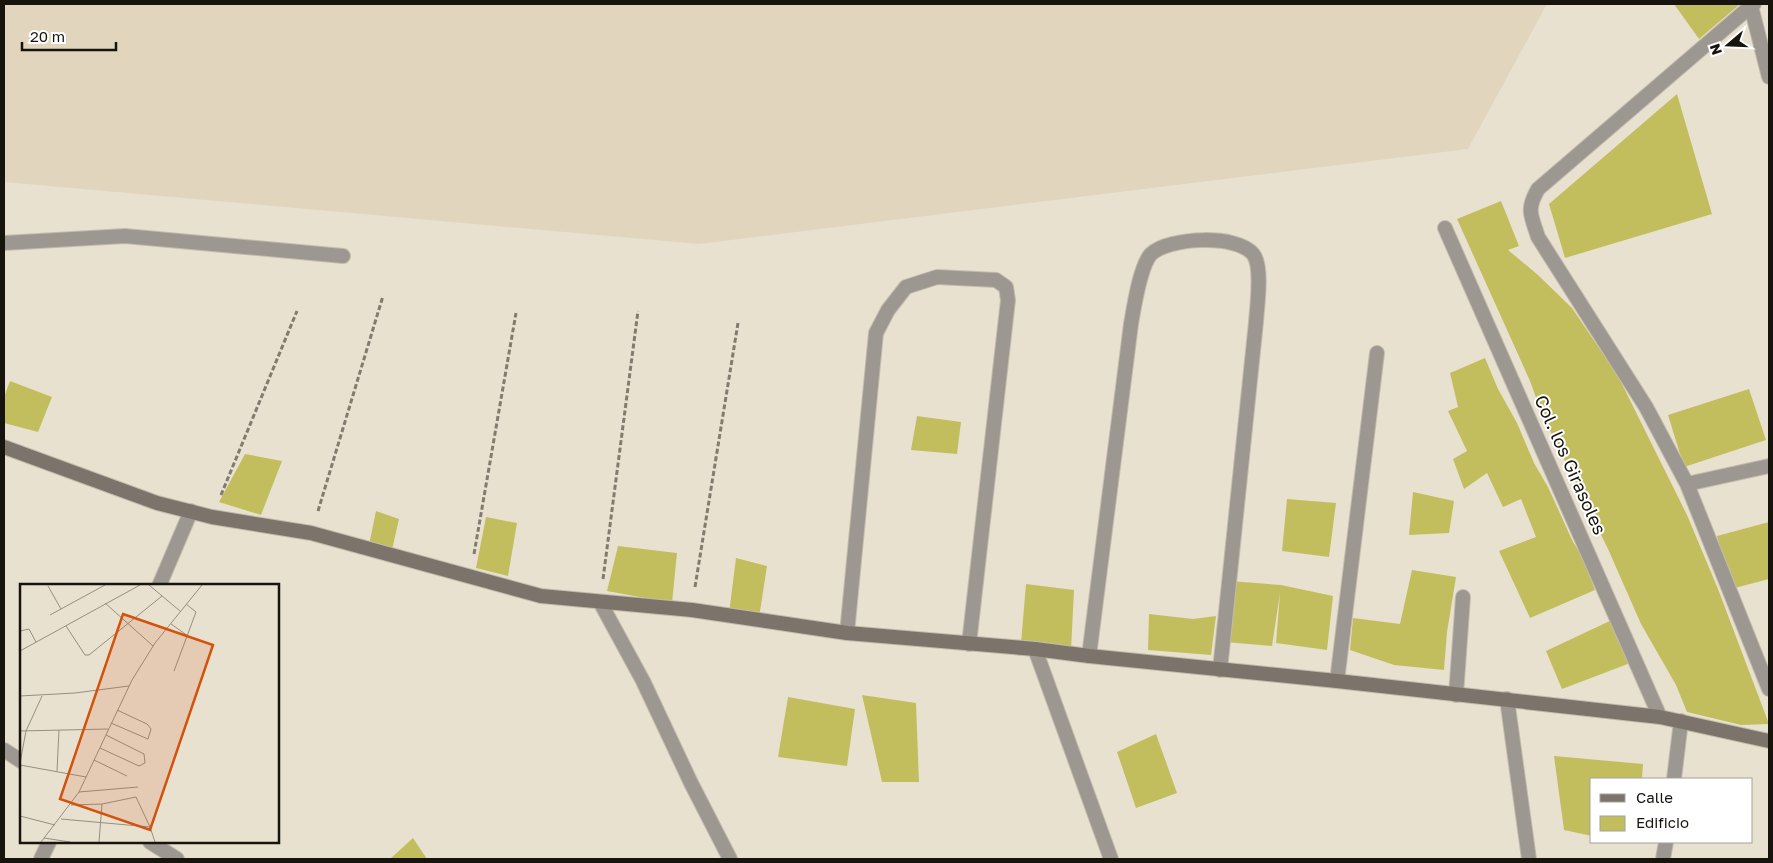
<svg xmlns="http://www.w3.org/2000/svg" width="1773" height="863" font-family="'Golos Text',sans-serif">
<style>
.built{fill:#e1d6bd}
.building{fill:#c2be5e}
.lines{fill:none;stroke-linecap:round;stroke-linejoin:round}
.service-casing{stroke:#c3bcad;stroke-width:16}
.minor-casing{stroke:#c3bcad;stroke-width:16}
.secondary-casing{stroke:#c3bcad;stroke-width:16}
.path{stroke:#817b70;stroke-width:3;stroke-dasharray:5 2.5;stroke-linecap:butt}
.service{stroke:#9d9791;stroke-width:14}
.minor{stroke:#9d9791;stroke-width:14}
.secondary{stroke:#7c746b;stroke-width:14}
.labels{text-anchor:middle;stroke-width:4;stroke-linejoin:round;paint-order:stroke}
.street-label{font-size:18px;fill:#17140e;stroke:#fff}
.inset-road{fill:none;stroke:#958f82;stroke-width:1}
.view{fill:#d3520c;fill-opacity:0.15;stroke:#d3520c;stroke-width:2.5}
.inset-edge{fill:none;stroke:#17140e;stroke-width:2.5}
</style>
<rect width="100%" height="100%" fill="#e9e1d0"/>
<!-- built -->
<path class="built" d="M4 4H1547L1468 149 699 244 4 182Z"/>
<!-- building -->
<path class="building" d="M1674 4H1740L1699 39Z
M1677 94 1712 214 1565 258 1549 204Z
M1501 201 1519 246 1508 250 1538 275 1572 308 1618 376 1687 515 1718 589 1769 724 1741 725 1687 712 1676 685 1641 624 1608 549 1542 414 1530 381 1457 219Z
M1485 358 1498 389 1517 423 1534 463 1548 487 1573 542 1582 556 1595 590 1530 618 1499 551 1536 537 1521 499 1503 507 1487 473 1464 489 1453 459 1467 451 1448 411 1458 407 1450 373Z
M10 381 52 397 38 432 4 423V397Z
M1749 389 1766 440 1684 467 1668 415Z
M917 416 961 422 957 454 911 450Z
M245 454 282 461 261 515 219 502Z
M1413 492 1454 501 1449 533 1409 535Z
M1287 499 1336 503 1329 557 1282 551Z
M376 511 399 519 392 550 369 545Z
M486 517 517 523 508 576 476 568Z
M1769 522V579L1731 589 1717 536Z
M618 546 677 553 672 603 607 591Z
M736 558 767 566 759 618 729 613Z
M1412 570 1456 577 1447 632 1444 670 1394 665 1350 650 1353 618 1400 624Z
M1230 581 1281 585 1333 596 1327 650 1276 643 1280 593 1272 646 1225 642Z
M1026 584 1074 590 1071 650 1021 643Z
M1149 614 1193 619 1216 616 1211 655 1148 650Z
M1614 619 1633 662 1562 689 1546 651Z
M862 695 916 703 919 782H882Z
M788 697 855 709 847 766 778 757Z
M1156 734 1177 793 1136 808 1117 752Z
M1554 756 1643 764 1642 779H1592V836L1564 830Z
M413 838 427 859H390Z"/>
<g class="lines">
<!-- service casing -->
<g class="service-casing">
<path id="service" d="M1674 779 1681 721
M1663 859 1666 842"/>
</g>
<!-- minor casing -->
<g class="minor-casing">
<path id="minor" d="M1754 4 1751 6 1769 77
M1445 228 1660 717
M4 243 125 236 343 256
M1769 466 1687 484 1769 689
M1687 484 1646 407 1538 237C1531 215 1526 210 1538 189L1751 6
M159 586 191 511
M600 602 643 681 691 783 730 859
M847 633 876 333 888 310 906 287 937 277 996 280 1006 287 1008 300 969 644
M1035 649 1111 859
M1089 656 1131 324C1134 307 1140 266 1151 254 1169 237 1237 234 1253 254 1263 266 1257 306 1256 322L1220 670
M1337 681 1377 353
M1456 695 1463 597
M1507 699 1529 859
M4 750 21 761
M150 842 177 859
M41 859 49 842"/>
</g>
<!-- secondary casing -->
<g class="secondary-casing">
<path id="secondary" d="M4 447 157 503 212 517 311 533 541 596 692 610 847 633 1035 649 1089 656 1337 681 1660 717 1769 741"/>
</g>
<!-- path -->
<path class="path" d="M221 495 297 311
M318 511 383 296
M474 554 516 313
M603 579 638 311
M695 587 738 323"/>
<!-- service -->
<use href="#service" class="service"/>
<!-- minor -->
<use href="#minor" class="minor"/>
<!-- secondary -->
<use href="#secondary" class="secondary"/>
</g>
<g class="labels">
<!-- street labels -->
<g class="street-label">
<text transform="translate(1570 465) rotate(66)" y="6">Col. los Girasoles</text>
</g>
</g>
<!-- overview -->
<g transform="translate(20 584)">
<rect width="259" height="259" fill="#e9e1d0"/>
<path class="inset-road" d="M129 1 160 27M28 2 41 25M85 19 133 62M30 31 85 1M151 40 168 52M46 42 65 71H69L142 12M0 47 9 45 16 58M0 67 120 1M154 87 176 28 166 20M0 112 55 109 109 102M91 139 128 155 131 145 127 140 97 126M0 147 88 145M80 164 119 182 125 179 124 170 86 151M74 176 107 192M0 179 6 147 22 112M0 181 66 193M37 187 39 146M59 208 118 203M82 220 116 213 130 243M51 221 82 220 79 258M0 232 35 241M41 235 130 243 135 258M24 254 50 258M21 258 59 208 112 96 135 59 182 1"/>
<path class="view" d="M103 30 193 61 130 246 40 215Z"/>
<rect width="259" height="259" class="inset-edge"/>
</g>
<!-- border -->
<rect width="1773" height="863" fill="none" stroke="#17140e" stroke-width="10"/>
<!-- legend -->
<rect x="1590" y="778" width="162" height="65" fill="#ffffff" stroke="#a2a19f"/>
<rect x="1600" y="794" width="25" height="8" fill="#7c746b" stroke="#a2a19f"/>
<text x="1636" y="803" font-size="15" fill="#17140e">Calle</text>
<rect x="1600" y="816" width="25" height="15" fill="#c2be5e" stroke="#a2a19f"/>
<text x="1636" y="828" font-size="15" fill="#17140e">Edificio</text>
<!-- north arrow -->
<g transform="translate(1728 45) rotate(251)" stroke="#ffffff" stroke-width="4" paint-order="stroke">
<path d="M0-4L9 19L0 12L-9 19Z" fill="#17140e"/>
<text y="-8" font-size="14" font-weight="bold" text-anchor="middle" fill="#17140e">N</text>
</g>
<!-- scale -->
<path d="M22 42v8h94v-8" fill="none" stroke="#17140e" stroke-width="2.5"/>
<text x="30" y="42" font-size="15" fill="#17140e" stroke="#ffffff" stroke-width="4" paint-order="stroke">20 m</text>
</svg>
